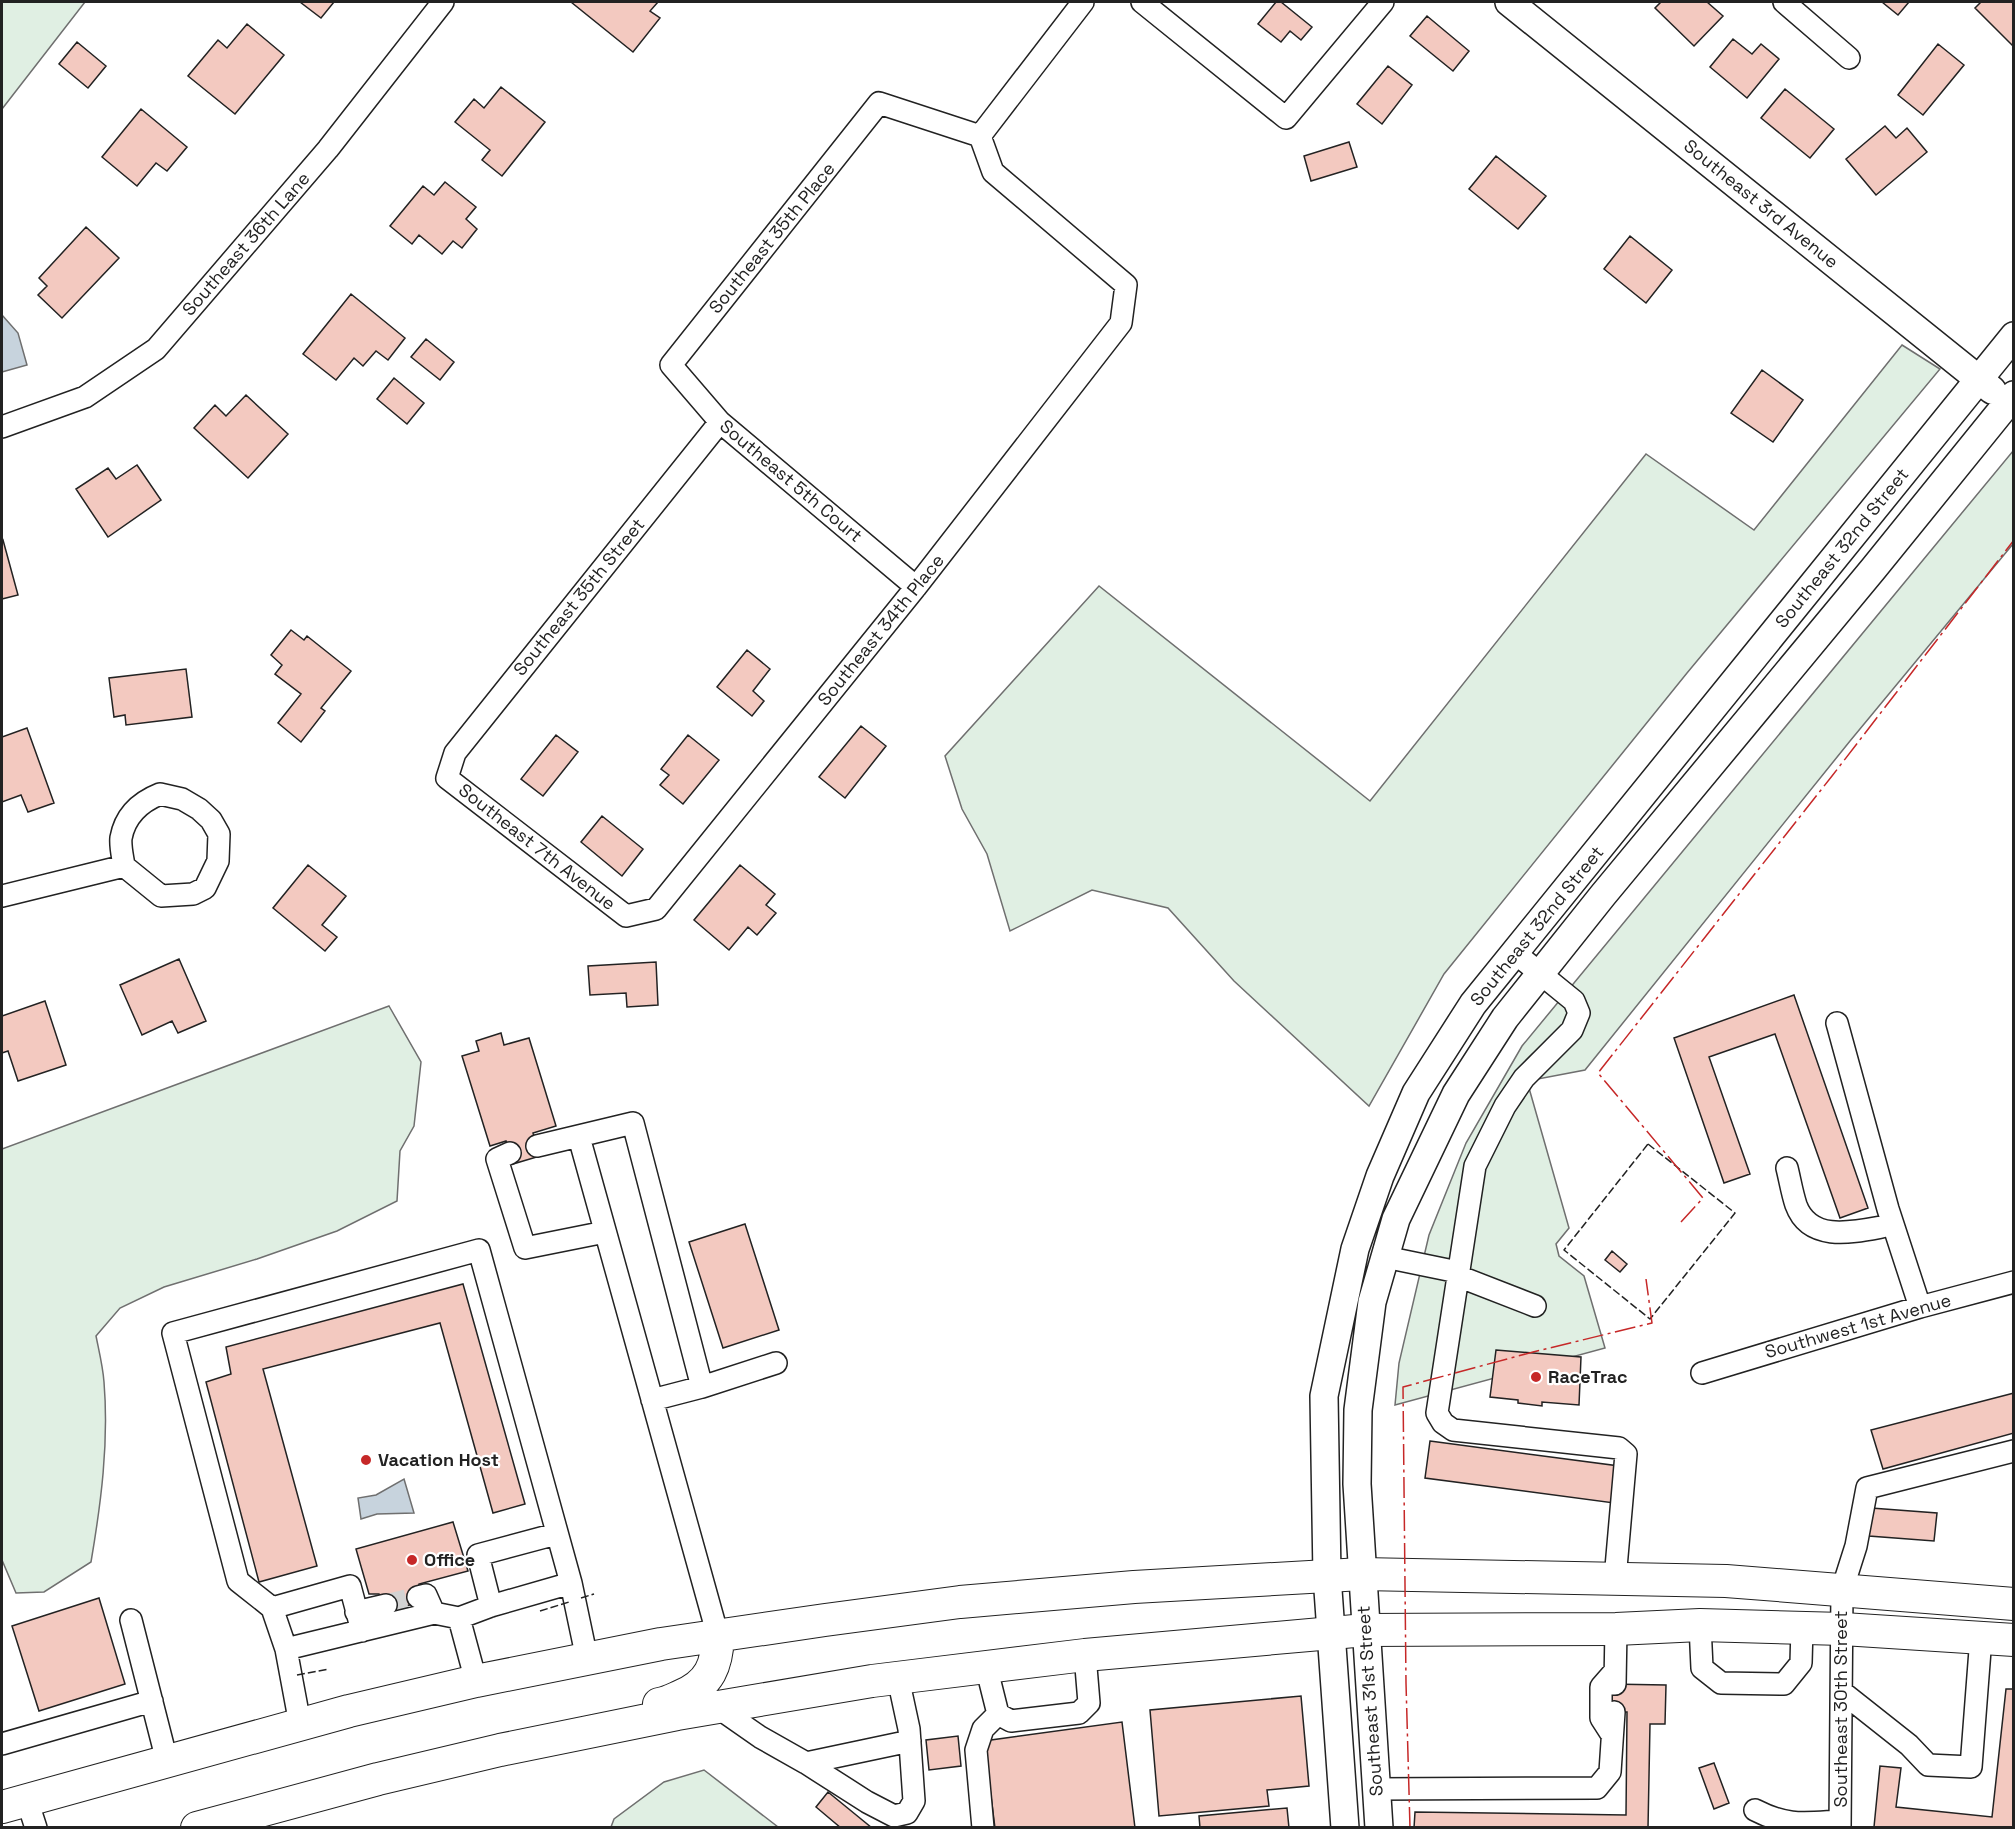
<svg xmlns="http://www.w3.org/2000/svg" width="2015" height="1829" font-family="'Space Grotesk',sans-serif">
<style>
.green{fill:#e0efe3;stroke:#6f6f6f;stroke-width:1.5}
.water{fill:#c7d3dd;stroke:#6f6f6f;stroke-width:1.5}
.building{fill:#f3c9c0;stroke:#222;stroke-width:1.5}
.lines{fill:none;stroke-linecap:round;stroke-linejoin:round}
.minor-tunnel{stroke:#d3d3d3;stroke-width:21;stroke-dasharray:21 10;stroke-linecap:butt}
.minor-casing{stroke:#222;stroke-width:24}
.major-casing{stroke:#222;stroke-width:30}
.highway-casing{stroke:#222;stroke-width:34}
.minor{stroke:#fff;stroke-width:21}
.major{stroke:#fff;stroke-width:27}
.highway{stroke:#fff;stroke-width:32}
.fence{stroke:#222;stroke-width:1.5;stroke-dasharray:8 3;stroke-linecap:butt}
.power{stroke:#c62828;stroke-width:1.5;stroke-dasharray:21 4.5 3 4.5;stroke-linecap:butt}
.poi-dot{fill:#c62828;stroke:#fff;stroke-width:2}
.labels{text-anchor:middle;stroke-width:4.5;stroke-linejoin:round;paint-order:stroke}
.street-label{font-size:18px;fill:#222;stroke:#fff}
.poi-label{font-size:18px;font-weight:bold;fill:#222;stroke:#fff;text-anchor:start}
</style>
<rect width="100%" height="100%" fill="#fff"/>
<!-- green -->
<path class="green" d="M2 2H85L2 109Z
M1902 345 1940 369 1687 673 1444 974 1369 1106 1234 981 1168 908 1092 890 1010 931 987 854 962 809 945 756 1099 586 1370 801 1646 454 1754 530Z
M2013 451V544L1850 741 1585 1070 1527 1081 1569 1228 1556 1244 1559 1256 1584 1276 1605 1348 1395 1405 1399 1363 1429 1235 1466 1143 1522 1046Z
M389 1006 421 1062 414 1126 400 1151 397 1201 337 1231 257 1259 164 1287 120 1308 96 1336C99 1351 103 1367 104 1382 109 1443 101 1503 91 1562L44 1592 16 1593 2 1560V1149Z
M704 1770 778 1827H611L614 1819 664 1782Z"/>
<!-- water -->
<path class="water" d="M2 315 18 333 27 365 2 372Z
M404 1479 414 1513 377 1514 361 1519 358 1498 376 1495Z"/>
<!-- building -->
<path class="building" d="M300 2H334L321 18Z
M571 2H658L650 11 660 18 633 52Z
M1276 2H1281L1312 27 1301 40 1290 31 1281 42 1258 24Z
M1661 2H1707L1723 16 1694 46 1655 8Z
M1882 2H1909L1898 15Z
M1981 2H2014V47L1975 8Z
M1427 16 1469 51 1453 71 1410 36Z
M247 24 284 55 235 114 188 76 218 40 227 48Z
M1733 39 1752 54 1761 44 1779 59 1747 98 1710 67Z
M77 42 106 66 88 88 59 64Z
M1938 44 1964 65 1923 115 1898 95Z
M1388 66 1412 85 1382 124 1357 104Z
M501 87 545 122 502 176 482 160 490 150 455 122 474 99 484 108Z
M1785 89 1834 129 1810 158 1761 118Z
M141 109 187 147 167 171 156 163 137 186 102 157Z
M1885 126 1896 138 1907 128 1927 152 1876 195 1846 159Z
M1349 142 1357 167 1311 181 1304 156Z
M1496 156 1546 196 1518 229 1469 189Z
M445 182 476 207 466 219 477 229 462 248 453 241 442 254 419 235 412 244 390 226 423 186 434 195Z
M86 227 119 258 62 318 38 295 47 286 39 278Z
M1630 236 1672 270 1646 303 1604 269Z
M351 294 405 338 388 360 376 351 363 366 354 358 336 380 303 354Z
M426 339 454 362 440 380 411 357Z
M1762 370 1803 400 1773 442 1731 413Z
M394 378 424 403 407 424 377 399Z
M246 395 288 434 248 478 194 428 215 405 226 416Z
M137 465 161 500 108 537 76 489 108 468 116 479Z
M3 540 18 595 2 599V541Z
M291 630 304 640 307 636 351 671 321 708 325 711 301 742 278 723 301 694 275 674 282 665 271 655Z
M747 650 770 669 753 691 764 701 752 716 717 687Z
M186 669 192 717 126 725 125 715 114 717 109 678Z
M861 726 886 746 845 798 819 777Z
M27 728 54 803 28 812 21 795 2 802V737Z
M556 735 578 752 543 796 521 779Z
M688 735 719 760 683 804 660 785 669 775 661 769Z
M602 816 643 849 622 876 581 842Z
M308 865 346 896 322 925 337 937 325 951 273 908Z
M740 865 775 894 766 905 776 913 757 935 748 927 729 950 694 920Z
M179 959 206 1021 178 1033 172 1021 142 1035 120 985Z
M656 962 658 1005 627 1007 626 993 590 995 588 966Z
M1794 995 1868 1208 1840 1218 1775 1034 1709 1057 1750 1174 1724 1183 1674 1038Z
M45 1001 66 1065 18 1081 8 1051 2 1053V1016Z
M501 1033 504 1045 529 1038 556 1126 533 1133 540 1156 513 1164 506 1141 490 1146 462 1056 479 1051 476 1041Z
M745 1224 779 1330 723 1348 689 1242Z
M1612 1251 1627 1264 1620 1272 1605 1260Z
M463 1284 525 1504 493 1513 440 1323 263 1369 317 1566 259 1582 206 1382 231 1374 226 1347Z
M1496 1350 1581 1357 1579 1405 1542 1402V1406L1518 1403V1400L1490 1397Z
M2014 1393V1433L1883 1469 1871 1430Z
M1430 1441 1619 1466 1614 1503 1425 1478Z
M1871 1508 1937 1513 1934 1541 1869 1536Z
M453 1522 468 1571 419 1584 418 1603 389 1610 379 1594H369L356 1549Z
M99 1598 125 1684 39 1711 12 1626Z
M1608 1684 1666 1685 1665 1724H1650L1648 1828H1414L1415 1812 1626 1815 1627 1712H1607Z
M2006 1689H2014L2013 1828 1874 1827 1880 1766 1901 1768 1896 1807 1992 1817Z
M1301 1696 1309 1786 1267 1790 1269 1806 1159 1816 1150 1710Z
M1122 1722 1135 1828H995L984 1741Z
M958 1736 961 1766 929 1770 926 1740Z
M1714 1763 1729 1803 1714 1809 1699 1768Z
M828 1792 872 1828H841L816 1807Z
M1287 1808 1289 1828H1200L1199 1816Z"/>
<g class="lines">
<!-- minor-tunnel -->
<path class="minor-tunnel" d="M386 1605 418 1597"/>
<!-- minor casing -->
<g class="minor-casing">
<path id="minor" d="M1142 2 1286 118 1383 2
M1784 2 1849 58
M980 136 1083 2
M720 422 455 753 447 778 626 916 656 909 916 587 1121 323 1126 285 993 172 980 136 879 103 671 365 720 422 916 587
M2 427 85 397 156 349 328 149 443 2
M160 794 182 799 199 809 211 820 219 834 218 861 205 888 193 894 161 896 124 866C123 858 120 847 121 838 125 816 140 802 160 794Z
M2 896 124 866
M1515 953 1574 1001 1579 1013 1572 1030 1524 1078 1505 1106 1475 1166 1437 1413 1443 1423 1453 1430 1619 1448 1626 1454 1615 1579
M1837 1023 1888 1209 1920 1307
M579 1137 718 1636
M537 1146 633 1123 702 1387 652 1400
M510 1153 497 1159 525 1248 605 1232
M1787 1168C1790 1180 1792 1193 1796 1205 1811 1246 1861 1230 1893 1225
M1385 1257 1458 1272
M1458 1276 1535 1306
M1702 1373 1920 1307 2014 1282
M702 1387 776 1363
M571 1583 587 1659
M418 1597 426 1595 434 1613
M491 1606 478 1555 556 1534
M272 1608 350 1586 362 1631
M356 1612 386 1605
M459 1618 434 1613 286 1649 272 1608 238 1581 173 1333 479 1250 571 1583 491 1606 459 1618 476 1681
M131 1620 167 1761
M1700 1625 1702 1668 1721 1683 1784 1684 1801 1663 1802 1628
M286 1649 300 1724
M986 1666 998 1714 1011 1721 1079 1713 1089 1703 1085 1655
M1615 1684 1616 1629
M1842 1692 1909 1745 1928 1765 1971 1767 1981 1637
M717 1707 760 1737 806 1763 867 1802 894 1816 907 1813 914 1801 909 1729 898 1678
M1610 1732 1601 1718V1687L1615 1671
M2 1744 152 1701
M806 1763 910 1741
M1376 1789 1597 1788 1610 1772 1614 1712
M27 1800 36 1828
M1755 1810C1788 1827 1805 1823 1840 1821
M983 1828 976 1750 983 1729 998 1714
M1840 1828 1842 1590 1856 1546 1867 1488 2014 1451"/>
</g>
<!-- major casing -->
<g class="major-casing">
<path id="major" d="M1509 2 1992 390
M1345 1828 1327 1576 1324 1396 1355 1249 1380 1176 1416 1093 1473 1004 2014 336
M1379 1828 1357 1484 1358 1410 1372 1302 1396 1219 1456 1094 1505 1018 1603 895 1874 568 2014 395"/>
</g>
<!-- highway casing -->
<g class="highway-casing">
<path id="highway" d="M659 1704C667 1703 674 1699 681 1696 710 1684 717 1665 718 1636
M2 1807 349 1711 476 1681 661 1644 825 1620 960 1602 1134 1587 1362 1574 1726 1581 2014 1604
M197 1828 378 1779 500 1750 677 1714 872 1681 1085 1655 1366 1630 1616 1629 1700 1625 1843 1629 2014 1640"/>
</g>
<!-- minor -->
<use href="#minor" class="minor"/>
<!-- major -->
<use href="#major" class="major"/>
<!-- highway -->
<use href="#highway" class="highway"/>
<!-- fence -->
<path class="fence" d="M1648 1144 1735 1213 1650 1319 1564 1250Z
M581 1598 594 1594
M540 1611 569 1602
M297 1675 329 1669"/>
<!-- power -->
<path class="power" d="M1681 1222 1703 1198 1598 1073 1832 776 2014 540
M1410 1828 1406 1683 1403 1387 1533 1352 1652 1323 1646 1279"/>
</g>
<!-- markers -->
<g class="poi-dot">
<circle cx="1536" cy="1377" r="6"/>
<circle cx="366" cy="1460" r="6"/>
<circle cx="412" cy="1560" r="6"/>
</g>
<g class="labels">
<!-- street labels -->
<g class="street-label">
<text transform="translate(1761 204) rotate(39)" y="6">Southeast 3rd Avenue</text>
<text transform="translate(772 238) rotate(-51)" y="6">Southeast 35th Place</text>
<text transform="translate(246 244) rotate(-49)" y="6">Southeast 36th Lane</text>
<text transform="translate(791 481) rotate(40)" y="6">Southeast 5th Court</text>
<text transform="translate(1842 548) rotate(-51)" y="6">Southeast 32nd Street</text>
<text transform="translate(579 597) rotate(-51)" y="6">Southeast 35th Street</text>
<text transform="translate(881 630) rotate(-51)" y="6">Southeast 34th Place</text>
<text transform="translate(537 847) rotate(38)" y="6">Southeast 7th Avenue</text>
<text transform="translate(1537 926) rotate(-51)" y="6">Southeast 32nd Street</text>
<text transform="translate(1858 1326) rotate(-16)" y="6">Southwest 1st Avenue</text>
<text transform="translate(1370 1701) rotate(-94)" y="6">Southeast 31st Street</text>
<text transform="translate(1841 1709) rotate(-90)" y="6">Southeast 30th Street</text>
</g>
<!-- poi labels -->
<g class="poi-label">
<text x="1548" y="1383">RaceTrac</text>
<text x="378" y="1466">Vacation Host</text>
<text x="424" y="1566">Office</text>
</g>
</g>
<!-- border -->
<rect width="2015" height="1829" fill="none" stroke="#222222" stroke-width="6"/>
</svg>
